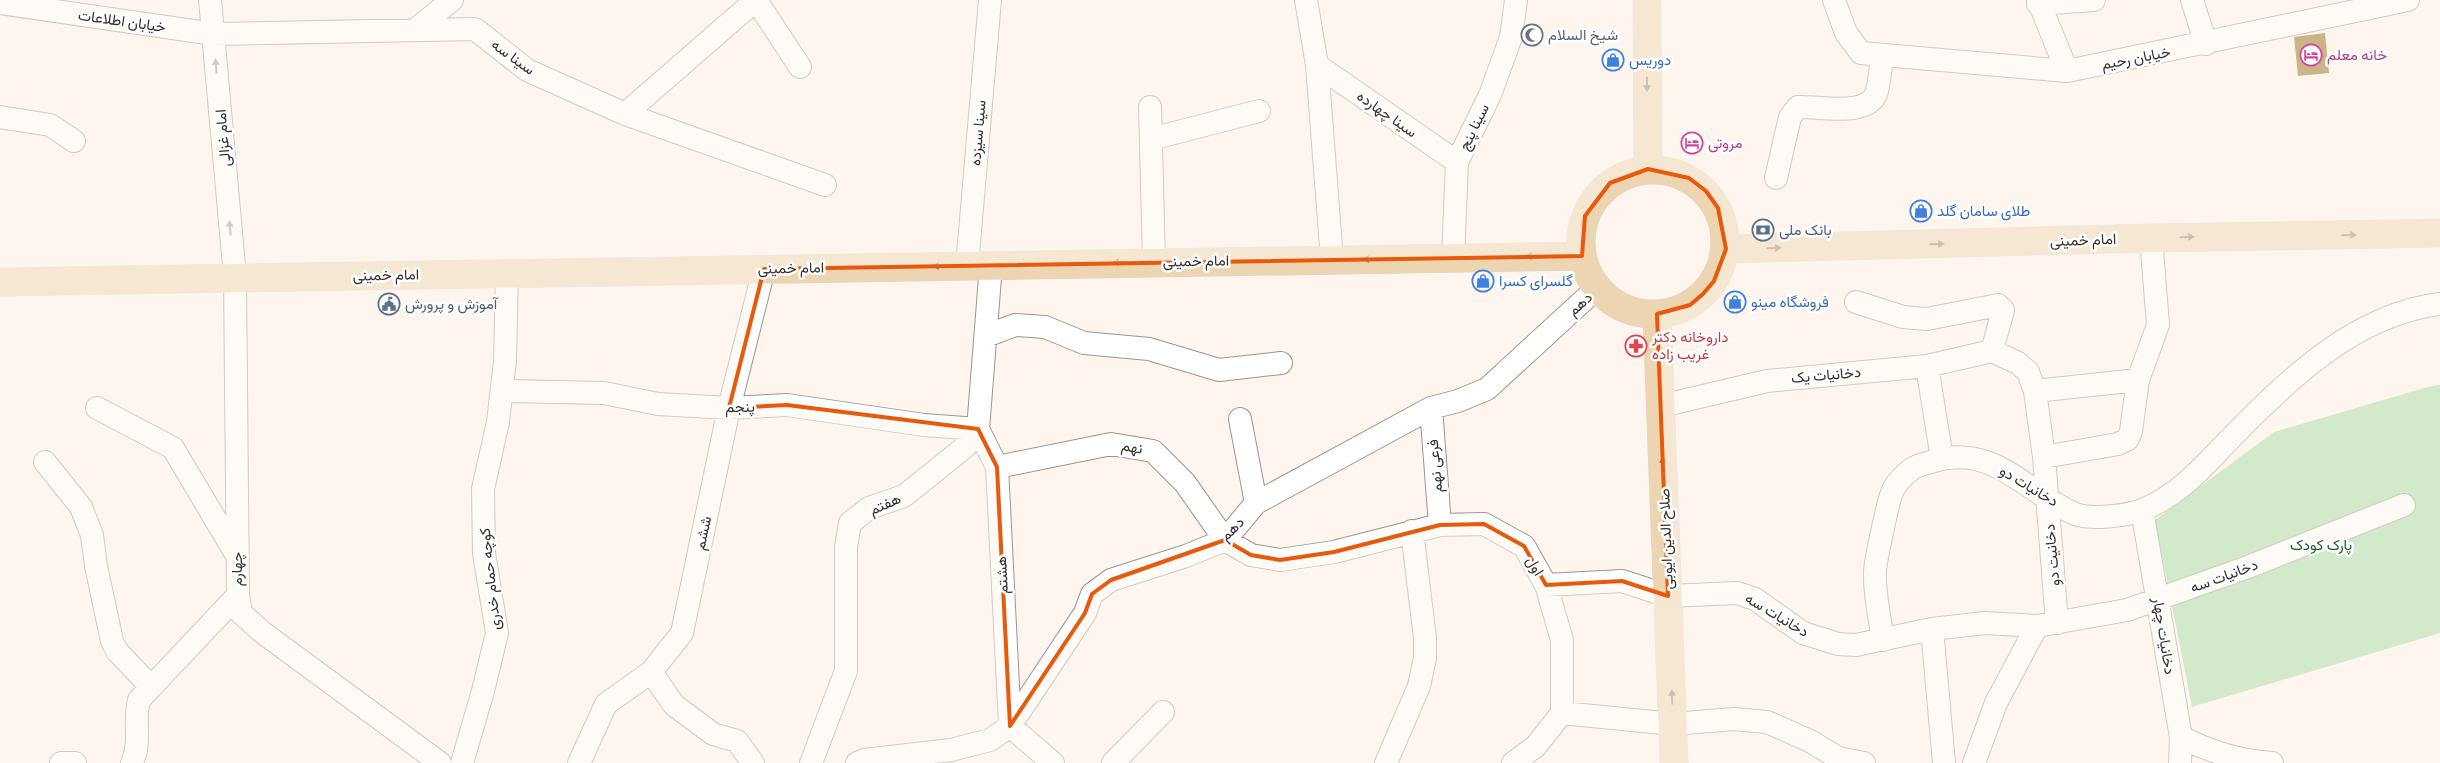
<svg xmlns="http://www.w3.org/2000/svg" width="2440" height="763" font-family="Signika,Vazirmatn,sans-serif">
<style>
.green{fill:#9fd99f}
.building{fill:#8f660d}
.lines{fill:none;stroke-linecap:round;stroke-linejoin:round}
.minor-casing{stroke:#9c968e;stroke-width:24}
.major-casing{stroke:#d6d6d5;stroke-width:29}
.minor{stroke:#fff;stroke-width:22}
.major{stroke:#edd5b1;stroke-width:28}
.oneway{fill:#999896}
.oneway2{fill:#90826f}
.marked{fill:none;stroke:#e8590c;stroke-width:4;stroke-linejoin:round}
.labels{text-anchor:middle;stroke-width:5;stroke-linejoin:round;paint-order:stroke}
.street-label{font-size:15px;fill:#33302d;stroke:#fff}
.worship-label{font-size:15px;fill:#5b616d;stroke:#fff;text-anchor:start}
.hotel-label{font-size:15px;fill:#b23c85;stroke:#fff;text-anchor:start}
.shop-label{font-size:15px;fill:#366cbe;stroke:#fff;text-anchor:start}
.service-label{font-size:15px;fill:#4e5e75;stroke:#fff;text-anchor:start}
.health-label{font-size:15px;fill:#be3a42;stroke:#fff;text-anchor:start}
.park-label{font-size:15px;fill:#1c5c23;stroke:#fff}
</style>
<rect width="100%" height="100%" fill="#fef6ee"/>
<!-- green -->
<path class="green" d="M2440 385V633L2192 707 2155 520 2274 432 2431 386Z"/>
<!-- building -->
<path class="building" d="M2325 33 2329 73 2298 76 2294 37Z"/>
<g class="lines">
<!-- minor casing -->
<g class="minor-casing">
<path id="minor" d="M210 0 235 277 238 595 241 613 262 632 440 763
M756 0 800 67
M1306 0 1317 65 1332 260
M1834 0 1846 33 1861 53 2067 71 2408 0
M2038 0 2067 71
M2192 0 2206 44
M0 3 214 34 475 29 527 70 625 114 825 185
M2038 4 2094 0
M415 30 452 0
M1317 65 1457 162
M1150 107 1154 261
M625 114 756 0
M0 117 50 125 74 141
M1151 139 1259 111
M1776 178 1790 117 1798 107C1820 106 1870 118 1877 91 1880 79 1881 67 1882 55
M1453 258 1457 162 1490 95 1511 37 1516 0
M967 266 990 0
M1856 302 1903 317 1927 319 1998 305 2003 310 1992 351
M986 336 1015 325 1045 327 1084 343 1149 349 1219 370 1281 363
M1992 351 2018 363 2028 372 2035 391 2044 457 2057 623
M1927 366 1942 459
M502 391 604 393 658 404 729 408 787 405 924 425 978 429 997 467 1010 726 1053 763
M2035 391 2138 380
M1661 406 1767 381 1927 366 1992 351
M97 408 173 448 236 554
M1431 408 1440 525
M1240 419 1256 503
M2044 457 2118 444 2128 439 2131 431 2138 380 2158 325 2151 238
M45 462 81 507 92 535 96 566 112 641 117 651 150 686
M997 467 1111 444 1153 451 1185 483 1225 540 1251 555 1280 560 1334 552 1440 525 1484 524 1524 546 1546 585 1562 640V713L1536 746 1513 763
M2142 510 2181 737 2180 763
M1546 585 1622 581 1668 596 1737 593 1755 599 1803 633 1838 644 1856 645 1932 629 1985 623 2037 626 2127 610 2248 567 2404 505
M1932 629 1944 763
M1883 640C1880 618 1874 594 1875 572 1875 563 1889 496 1893 490 1896 483 1906 473 1912 469 1917 465 1928 463 1934 461 1993 443 2027 493 2075 514 2091 520 2126 516 2142 510 2178 496 2203 467 2229 440 2286 381 2355 314 2440 304
M651 672 674 705 713 734 737 741 753 763
M1562 713 1673 724 1734 719 1767 722 1810 741 1838 758 1864 763
M2181 737C2210 752 2239 761 2272 763
M61 763H75
M132 763C142 740 133 722 139 700L238 595
M462 763 483 691 497 633 484 553 483 489 498 422 505 361 507 273
M579 763 606 704 651 672 682 633 729 408 764 269
M811 763 846 671V547L850 523 869 508 904 496 965 447 978 429 991 265
M857 763 864 760 951 750 990 740 1010 726 1085 613 1092 594 1111 580 1186 556 1225 540 1256 503 1431 408 1458 401 1487 389 1597 288
M1113 763 1163 712
M1386 763 1419 686 1425 658V638L1412 531
M1974 763 1996 703 2037 626"/>
</g>
<!-- major casing -->
<g class="major-casing">
<path id="major" d="M1647 0 1648 169
M1581 242a72 72 0 1 1 144 0a72 72 0 1 1-144 0Z
M1726 249 2151 238 2440 233
M0 282 1582 256
M1657 314 1674 763"/>
</g>
<!-- minor -->
<use href="#minor" class="minor"/>
<!-- major -->
<use href="#major" class="major"/>
</g>
<!-- one-way arrows -->
<defs><path id="oneway-solid" d="M-6-.8H1V-3.2L6.5 0L1 3.2V.8H-6Z" transform="scale(1.25)"/></defs>
<g class="oneway">
<use href="#oneway-solid" transform="translate(216 66) rotate(-95)"/>
<use href="#oneway-solid" transform="translate(230 228) rotate(-95)"/>
</g>
<g class="oneway2">
<use href="#oneway-solid" transform="translate(1647 84) rotate(90)"/>
<use href="#oneway-solid" transform="translate(2349 235) rotate(-1)"/>
<use href="#oneway-solid" transform="translate(2187 237) rotate(-1)"/>
<use href="#oneway-solid" transform="translate(1937 244) rotate(-2)"/>
<use href="#oneway-solid" transform="translate(1774 248) rotate(-2)"/>
<use href="#oneway-solid" transform="translate(1533 256) rotate(179)"/>
<use href="#oneway-solid" transform="translate(1370 259) rotate(179)"/>
<use href="#oneway-solid" transform="translate(1120 262) rotate(179)"/>
<use href="#oneway-solid" transform="translate(940 266) rotate(179)"/>
<use href="#oneway-solid" transform="translate(1663 464) rotate(-92)"/>
<use href="#oneway-solid" transform="translate(1672 697) rotate(-92)"/>
</g>
<!-- marked area -->
<path d="M0 0H2440V763H0ZM1648 169 1689 178 1706 191 1718 208 1726 249 1714 281 1703 294 1690 305 1657 314 1668 596 1622 581 1546 585 1524 546 1484 524 1440 525 1334 552 1280 560 1251 555 1225 540 1111 580 1092 594 1085 613 1010 726 997 467 978 429 787 405 729 408 764 269 1582 256 1585 216 1610 183Z" fill="#fef6ee" fill-opacity=".55" fill-rule="evenodd"/>
<path class="marked" d="M1648 169 1689 178 1706 191 1718 208 1726 249 1714 281 1703 294 1690 305 1657 314 1668 596 1622 581 1546 585 1524 546 1484 524 1440 525 1334 552 1280 560 1251 555 1225 540 1111 580 1092 594 1085 613 1010 726 997 467 978 429 787 405 729 408 764 269 1582 256 1585 216 1610 183Z"/>
<!-- icons -->
<defs>
<g id="mosque-ring" transform="scale(1.125)"><circle r="9.5" fill="#fff" stroke="#6b7280" stroke-width="1.5"/><path d="M3.5-4.9A6 6 0 1 0 3.5 4.9A5 5 0 1 1 3.5-4.9Z" fill="#6b7280"/></g>
<g id="hotel-ring" transform="scale(1.125)"><circle r="9.5" fill="#fff" stroke="#d1479c" stroke-width="1.5"/><path d="M-6-4.5h1.5V1H6V5H4.5V3h-9V5H-6ZM-4 0a1.8 1.8 0 1 1 3.6 0ZM.5 0V-2.5h3Q6-2.5 6 0Z" fill="#d1479c"/></g>
<g id="shop-ring" transform="scale(1.125)"><circle r="9.5" fill="#fff" stroke="#3f7fe0" stroke-width="1.5"/><path d="M-5-2.5h2.3a2.7 3.5 0 0 1 5.4 0H5L5.5 6h-11ZM-1.5-2.5h3a1.5 2.3 0 0 0-3 0Z" fill="#3f7fe0"/></g>
<g id="bank-ring" transform="scale(1.125)"><circle r="9.5" fill="#fff" stroke="#5c6f8a" stroke-width="1.5"/><path d="M-6-4H6V4H-6ZM0-2.3a2.3 2.3 0 1 0 0 4.6a2.3 2.3 0 1 0 0-4.6Z" fill="#5c6f8a"/></g>
<g id="civic-ring" transform="scale(1.125)"><circle r="9.5" fill="#fff" stroke="#5c6f8a" stroke-width="1.5"/><path d="M-.6-6.5H3V-4.5H.6V-3L4-1V1h2V6H-6V1h2V-1L-.6-3ZM-1.2 2.5V6h2.4V2.5Z" fill="#5c6f8a"/></g>
<g id="pharmacy-ring" transform="scale(1.125)"><circle r="9.5" fill="#fff" stroke="#e0444e" stroke-width="1.5"/><path d="M-2-6h4v4h4v4h-4v4h-4v-4h-4v-4h4Z" fill="#e0444e"/></g>
</defs>
<g fill-rule="evenodd">
<use href="#mosque-ring" x="1532" y="35"/>
<use href="#hotel-ring" x="2311" y="55"/>
<use href="#shop-ring" x="1613" y="60"/>
<use href="#hotel-ring" x="1692" y="143"/>
<use href="#shop-ring" x="1921" y="211"/>
<use href="#bank-ring" x="1763" y="230"/>
<use href="#shop-ring" x="1483" y="281"/>
<use href="#shop-ring" x="1735" y="302"/>
<use href="#civic-ring" x="389" y="304"/>
<use href="#pharmacy-ring" x="1636" y="346"/>
</g>
<g class="labels">
<!-- street labels -->
<g class="street-label">
<text transform="translate(122 21) rotate(8)" y="5">خیابان اطلاعات</text>
<text transform="translate(513 57) rotate(36)" y="5">سینا سه</text>
<text transform="translate(2136 58) rotate(-11)" y="5">خیابان رحیم</text>
<text transform="translate(1387 114) rotate(35)" y="5">سینا چهارده</text>
<text transform="translate(1474 127) rotate(-64)" y="5">سینا پنج</text>
<text transform="translate(978 133) rotate(-85)" y="5">سینا سیزده</text>
<text transform="translate(223 138) rotate(-95)" y="5">امام غزالی</text>
<text transform="translate(2083 240) rotate(-2)" y="5">امام خمینی</text>
<text transform="translate(1196 261) rotate(-1)" y="5">امام خمینی</text>
<text transform="translate(791 268) rotate(-1)" y="5">امام خمینی</text>
<text transform="translate(386 275) rotate(-1)" y="5">امام خمینی</text>
<text transform="translate(1580 304) rotate(-42)" y="5">دهم</text>
<text transform="translate(1826 375) rotate(-5)" y="5">دخانیات یک</text>
<text transform="translate(740 407) rotate(-1)" y="5">پنجم</text>
<text transform="translate(1132 447) rotate(10)" y="5">نهم</text>
<text transform="translate(1435 466) rotate(-95)" y="5">فرعی نهم</text>
<text transform="translate(2029 486) rotate(31)" y="5">دخانیات دو</text>
<text transform="translate(885 504) rotate(-24)" y="5">هفتم</text>
<text transform="translate(1232 529) rotate(-45)" y="5">دهم</text>
<text transform="translate(703 533) rotate(-78)" y="5">ششم</text>
<text transform="translate(1666 539) rotate(-92)" y="5">صلاح الدین ایوبی</text>
<text transform="translate(2052 555) rotate(-95)" y="5">دخانیت دو</text>
<text transform="translate(1535 566) rotate(59)" y="5">اول</text>
<text transform="translate(237 569) rotate(-90)" y="5">چهارم</text>
<text transform="translate(1002 575) rotate(-93)" y="5">هشتم</text>
<text transform="translate(2224 576) rotate(-20)" y="5">دخانیات سه</text>
<text transform="translate(490 579) rotate(-96)" y="5">کوچه حمام خدری</text>
<text transform="translate(1777 615) rotate(31)" y="5">دخانیات سه</text>
<text transform="translate(2164 636) rotate(81)" y="5">دخانیات چهار</text>
</g>
<!-- worship labels -->
<g class="worship-label">
<text x="1548" y="40">شیخ السلام</text>
</g>
<!-- hotel labels -->
<g class="hotel-label">
<text x="2327" y="60">خانه معلم</text>
<text x="1708" y="148">مروتی</text>
</g>
<!-- shop labels -->
<g class="shop-label">
<text x="1629" y="65">دوریس</text>
<text x="1937" y="216">طلای سامان گلد</text>
<text x="1499" y="286">گلسرای کسرا</text>
<text x="1751" y="307">فروشگاه مینو</text>
</g>
<!-- service labels -->
<g class="service-label">
<text x="1779" y="235">بانک ملی</text>
<text x="405" y="309">آموزش و پرورش</text>
</g>
<!-- health labels -->
<g class="health-label">
<text x="1652" y="342">داروخانه دکتر<tspan x="1652" dy="17">غریب زاده</tspan></text>
</g>
<!-- park labels -->
<g class="park-label">
<text x="2321" y="550">پارک کودک</text>
</g>
</g>
</svg>
